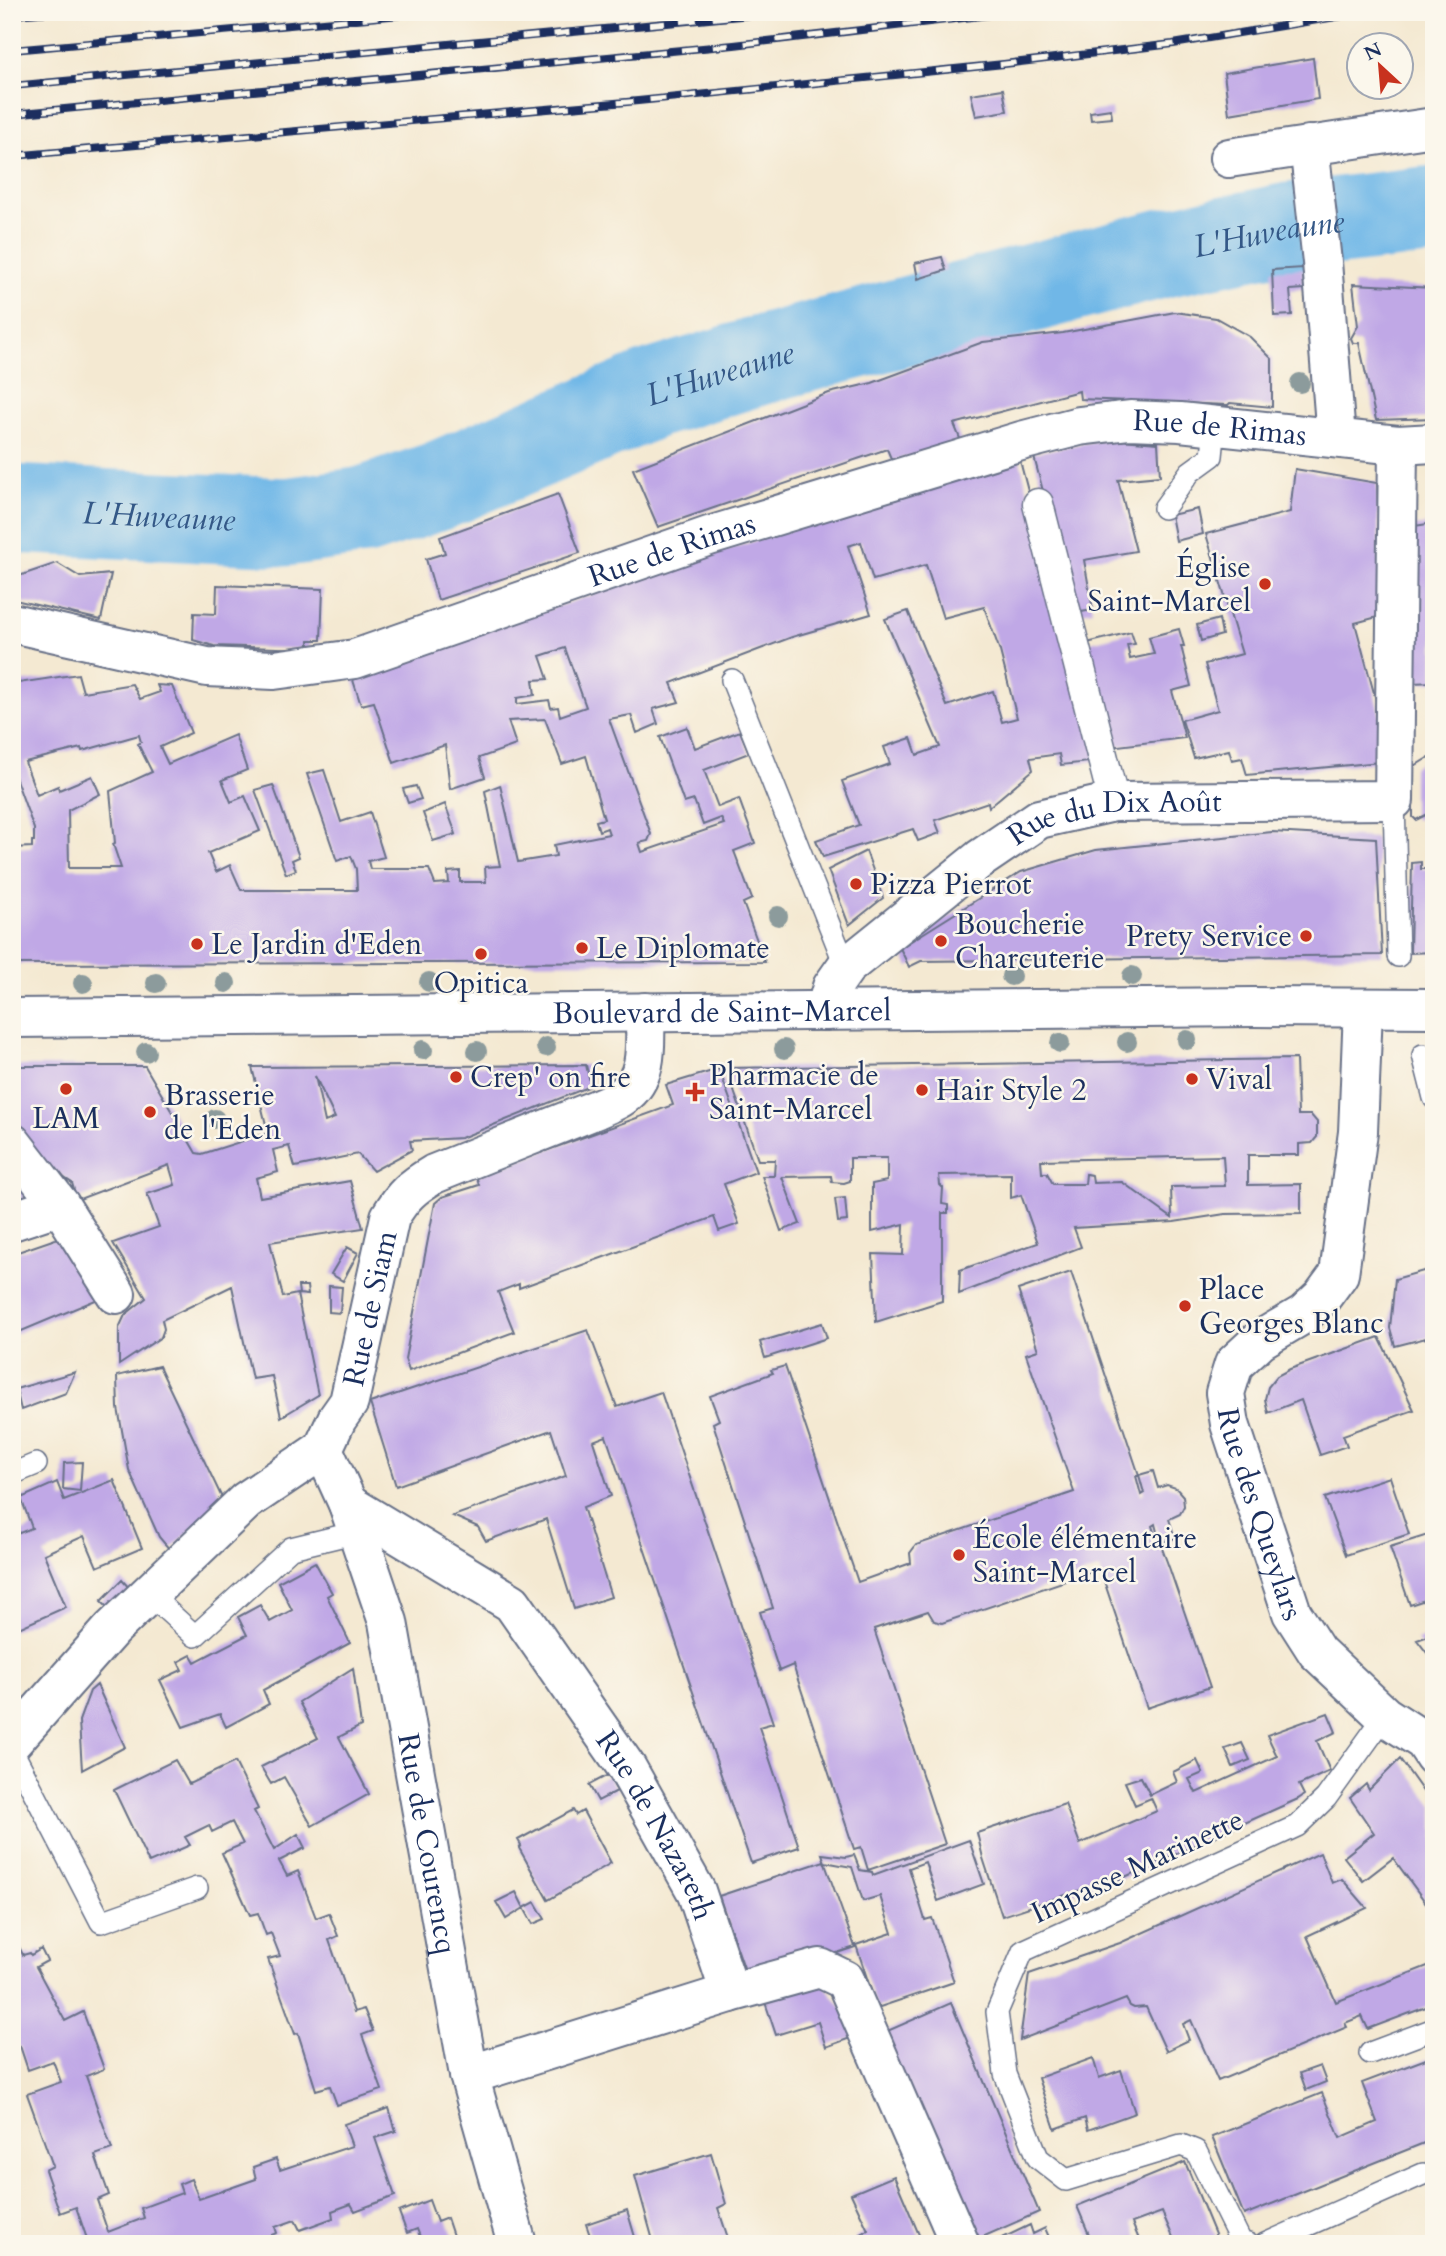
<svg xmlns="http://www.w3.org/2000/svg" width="1446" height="2256" font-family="Cardo,serif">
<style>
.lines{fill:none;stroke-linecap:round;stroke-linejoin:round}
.river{stroke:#6fb7e7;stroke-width:89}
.building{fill:#c0a8e6;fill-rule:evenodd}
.service-casing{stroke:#677087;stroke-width:24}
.pedestrian-casing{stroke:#677087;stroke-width:33}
.minor-casing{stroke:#677087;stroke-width:42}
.tertiary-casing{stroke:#677087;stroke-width:42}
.service{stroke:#fff;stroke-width:21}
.pedestrian{stroke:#fff;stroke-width:30}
.minor{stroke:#fff;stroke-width:38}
.tertiary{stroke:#fff;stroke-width:38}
.rail-casing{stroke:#1b2f5e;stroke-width:8}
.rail{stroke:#fbf7ec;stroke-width:5;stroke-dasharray:16;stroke-linecap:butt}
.tree{fill:#8c9b9c}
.poi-dot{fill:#c8321e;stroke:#fbf7ec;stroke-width:2.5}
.labels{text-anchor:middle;stroke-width:5;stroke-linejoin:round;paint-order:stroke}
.street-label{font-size:30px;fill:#1b2f5e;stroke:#fbf7ec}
.poi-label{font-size:30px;fill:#1b2f5e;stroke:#fbf7ec;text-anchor:start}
.water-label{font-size:32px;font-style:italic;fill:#345887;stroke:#fbf7ec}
</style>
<rect width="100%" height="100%" fill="#fbf7ec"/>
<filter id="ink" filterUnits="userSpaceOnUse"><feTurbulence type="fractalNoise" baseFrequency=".0143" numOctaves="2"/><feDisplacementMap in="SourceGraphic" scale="14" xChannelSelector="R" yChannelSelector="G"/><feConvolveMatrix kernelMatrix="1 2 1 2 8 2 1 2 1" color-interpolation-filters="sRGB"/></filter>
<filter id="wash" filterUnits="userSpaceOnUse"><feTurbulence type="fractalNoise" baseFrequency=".00686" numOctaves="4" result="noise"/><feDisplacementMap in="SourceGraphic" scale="28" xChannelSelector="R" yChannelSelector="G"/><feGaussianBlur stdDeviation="1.57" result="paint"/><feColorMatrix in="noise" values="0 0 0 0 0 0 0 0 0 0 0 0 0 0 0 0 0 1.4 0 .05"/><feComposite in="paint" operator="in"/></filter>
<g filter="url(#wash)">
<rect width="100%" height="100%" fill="#f4e9d2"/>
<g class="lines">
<!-- river -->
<path class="river" id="s1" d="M12 509 286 522 364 511 438 486 652 394 771 357 1164 253 1289 227 1434 210"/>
</g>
<g id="blocks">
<!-- building -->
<path class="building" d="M1381 39V46H1363V42Z
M1313 58 1318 99 1229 114 1224 73Z
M1003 89 1007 111 976 116 971 94Z
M1111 109 1112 118 1091 120 1090 112Z
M942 257 946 270 918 279 915 263Z
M1303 268 1304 289 1290 290 1292 315 1274 316 1272 270Z
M1353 284 1434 288V418L1376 420 1359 343H1353L1351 338 1358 326Z
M1175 312 1216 318 1250 337 1272 359V407L1230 403 1228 405 1080 399 1079 391 954 424 961 441 892 461 887 449 658 527 633 469 829 393 872 383 983 342 1063 333Z
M1108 439 1158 443 1160 476 1118 480 1136 551 1084 560 1093 610 1075 613 1033 453Z
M1019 457 1099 761 1061 765 1059 754 1030 758 1033 770 989 807 988 802 935 820 940 833 918 841 913 829 823 857 816 840 859 825 842 781 890 764 884 747 911 738 917 755 940 747 885 619 908 611 947 706 993 691 1002 722 1017 718 1000 651 984 607 943 618 926 565 873 580 861 542 848 546 871 614 792 637 671 683 679 702 653 709 658 724 637 733 631 715 609 719 651 834 648 841 639 843 642 852 724 824 721 818 703 825 694 800 684 803 660 737 687 727 695 748 740 731 749 753 704 770 718 807 739 799 755 843 734 851 752 899 743 903 765 962 12 964V848L32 847V841H34V829L15 777 12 778V667L19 683 78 674 83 692 132 684 140 699 160 692 157 685 172 686 191 733 160 747 168 764 235 735 247 770 222 780 231 802 245 796 260 831 208 853 216 872 230 865 241 890H357L356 869 351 856 337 861 307 774 324 770 341 822 370 812 384 857 368 861 370 869H429L435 884 449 883 448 872 460 871V882H486L485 867 500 866 485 791 500 785 518 862 556 856 554 845 609 834 607 828 599 831 596 821 604 819 586 756 562 764 545 719 508 721 516 745 479 758 485 777 450 789 445 745 394 763 374 702 361 705 353 680 435 648 717 553ZM565 648 586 707 560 716 558 707 551 708 549 700 517 704V698L535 695 533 680 548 679 540 656ZM139 735 141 742 138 744 152 772 110 791 115 843 113 844 121 868H69L68 810 100 794 92 776 59 790 58 786 37 795 25 762 81 748 82 751Z
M1295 469 1377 483 1381 616 1355 623 1381 719 1380 762 1247 775 1242 758 1232 760 1229 750 1194 758 1182 720 1218 710 1205 664 1242 654 1206 534 1290 512Z
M558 494 580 553 438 600 426 559 445 553 440 537Z
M1198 509 1203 534 1176 541 1171 515Z
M1434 523V682L1412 683 1408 527Z
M57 563 80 577 111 574 101 620 15 600 16 577Z
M217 585 323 589 321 640H309V649L214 646 193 640 194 613 216 614Z
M1219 619 1222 635 1201 641 1197 625Z
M1179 629 1184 646H1181L1191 686 1172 691 1185 738 1110 747 1083 644 1131 632 1135 644 1127 645 1130 659 1154 654 1149 637Z
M1434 754V811L1416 820 1413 817V767Z
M273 785 299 857 292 860 296 870 286 874 255 790Z
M416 786 421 799 408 803 403 789Z
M445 804 456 834 433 841 423 813Z
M1272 832 1376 838 1382 955 921 961 909 967 900 948 1021 872 1096 850Z
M866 851 883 898 849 925 828 870Z
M1421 862V869H1434V952L1410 953 1412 863Z
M1296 1059 1298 1115H1311L1317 1122V1137L1312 1143 1299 1144V1155H1248V1185L1301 1184V1213L1225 1214 1174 1222 1074 1228 1081 1247 959 1294 960 1270 1038 1243 1021 1195 1011 1198V1174L939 1175 940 1185 943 1188 942 1204 948 1205V1213H942V1301L876 1322 873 1254 903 1255 904 1224 872 1232V1184L887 1181V1158H850V1181L844 1183 832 1182 831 1176 782 1177 800 1224 781 1231 762 1176H774L775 1160H758L726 1068ZM1223 1156 1225 1186 1171 1187 1172 1218 1122 1182 1093 1183 1092 1175 1086 1174 1085 1184H1053L1047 1173H1042L1041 1160Z
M586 1065 591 1086 461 1138 410 1141 412 1150 373 1171 358 1154 295 1167 289 1146 273 1150 278 1172 256 1178 260 1197 350 1181 363 1228 270 1242 283 1297 297 1294 318 1395 281 1417 272 1376 252 1379 232 1286 162 1320 164 1329 161 1337 119 1365V1328L125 1315 146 1298 113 1243 159 1227 147 1194 175 1185 169 1165 77 1200 72 1183 49 1168 12 1123V1066H145L196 1153 202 1154 268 1133 252 1067ZM315 1076 335 1118 325 1122Z
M719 1069 756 1172 724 1184 739 1224 719 1231 714 1217 519 1288V1284L498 1292 514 1332 409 1371 405 1359 435 1203 442 1197 479 1185 476 1176 673 1105 666 1085Z
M12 1165 31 1187 29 1197 12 1203Z
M845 1198 847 1221 838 1222 835 1199Z
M67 1235 98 1299 12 1335V1254Z
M347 1247 358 1253 343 1281 331 1274Z
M1434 1268V1336L1395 1346 1390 1328 1395 1279Z
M1071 1272 1139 1475 1136 1476 1141 1495 1144 1493 1139 1475 1153 1471 1158 1488 1167 1485 1176 1488 1183 1496 1184 1506 1180 1514 1169 1519 1175 1538 1160 1543 1155 1524 1152 1526 1158 1544 1160 1543 1170 1570 1210 1687 1147 1708 1100 1569 942 1623 934 1621 928 1611 874 1629 945 1844 868 1870 861 1847 854 1849 793 1665 779 1671 760 1612 773 1608 713 1423 719 1420 710 1396 773 1373 771 1370 785 1366 858 1582 911 1563 910 1553 916 1545 1074 1492 1026 1354 1038 1350 1018 1290Z
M298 1286H307L308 1295 299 1294Z
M329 1286 342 1287 340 1313 329 1312Z
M822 1323 827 1338 765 1358 760 1342Z
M588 1330 617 1407 661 1392 773 1723 759 1727 799 1847 751 1863 606 1436 593 1441 611 1496 583 1507 611 1597 574 1609 546 1519 486 1541 478 1527 453 1516 566 1476 551 1430 396 1486 370 1403Z
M1379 1337 1414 1410 1343 1435 1347 1446 1320 1455 1301 1400 1268 1413 1265 1399 1268 1387 1277 1376 1290 1369Z
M159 1366 223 1500 170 1550 159 1537 129 1470 118 1408 117 1376Z
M75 1372 66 1393 21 1410 16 1389Z
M82 1462 80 1491 63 1489 64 1463Z
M1390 1477 1409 1534 1346 1555 1325 1498Z
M114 1480 142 1548 97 1567 84 1536 44 1554 66 1607 12 1631V1536L32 1528 21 1498 57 1482 64 1500Z
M1434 1533V1597L1410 1605 1390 1547Z
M315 1562 332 1593 327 1596 350 1643 263 1690 269 1704 226 1727 220 1714 183 1727 160 1680 182 1670 178 1662 191 1655 195 1662 247 1635 238 1617 260 1605 270 1622 292 1610 278 1582Z
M122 1580 131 1590 110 1610 101 1601Z
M1434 1634V1662L1417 1640Z
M353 1668 361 1726 339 1737 369 1794 312 1826 284 1777 271 1784 261 1767 318 1738 299 1702Z
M97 1685 125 1747 82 1770 79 1721 90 1691Z
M1328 1713 1336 1732 1317 1741 1330 1771 1299 1785 1304 1795 1298 1799 1096 1890 1093 1886 1002 1916 983 1858 977 1833 1065 1804 1080 1844 1157 1811 1151 1798 1135 1805 1125 1782 1141 1777 1150 1795 1177 1782 1173 1772 1197 1760 1203 1773 1189 1779 1196 1793 1277 1756 1267 1735Z
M1242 1743 1250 1760 1233 1767 1225 1749Z
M1400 1759 1434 1807V1903L1429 1907 1393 1858 1363 1881 1344 1857 1374 1833 1350 1798 1366 1784 1369 1790Z
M175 1760 189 1784 235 1762 258 1809 254 1811 274 1850 298 1834 305 1848 279 1861 287 1876 298 1871 316 1918 329 1913 338 1936 329 1940 354 2012 364 2009 373 2031 362 2035 382 2090 337 2105 330 2086 316 2090 298 2033 295 2034 268 1959 280 1956 271 1933 266 1935 258 1913 250 1915 222 1853 243 1844 232 1822 212 1832 209 1825 185 1837 190 1845 149 1863 114 1790Z
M608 1775 617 1791 598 1801 589 1785Z
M573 1810 576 1815 583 1811 611 1863 548 1900 519 1848 521 1845 518 1840Z
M969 1840 984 1884 938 1901 925 1862 909 1868 925 1920 932 1918 954 1982 877 2008 856 1945 892 1933 880 1896 863 1901 852 1867 825 1862 822 1854 846 1857 854 1855 860 1870 872 1872 873 1875Z
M1320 1853 1332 1883 1342 1879 1367 1908 1307 1936 1336 2002 1430 1965 1434 1974V2004L1368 2029 1362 2016 1345 2023 1347 2027 1218 2081 1191 2020 1183 2024 1189 2040 1166 2051 1146 2007 1134 2008 1130 2006 1126 1999 1020 2040 1029 1974 1120 1943Z
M824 1861 855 1947 749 1982 719 1896Z
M516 1892 524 1908 506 1919 496 1902Z
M535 1902 545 1919 533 1924 524 1908Z
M12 1932 23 1955 30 1953 31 1955 41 1949 47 1961 36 1967 65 2021 83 2012 104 2069 86 2076 112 2149 95 2155 109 2195 97 2200 108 2232 144 2218 141 2208 182 2193 179 2184 191 2179 199 2199 256 2179 253 2167 276 2159 280 2170 352 2146 344 2124 389 2108 396 2131 375 2138 395 2196 355 2211 351 2204 332 2211 333 2218 300 2230 295 2220 275 2227 277 2233 246 2244H76L87 2239 76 2207 60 2213 45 2170 53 2166 27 2094 61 2082 53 2061 28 2070 20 2046 12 2050Z
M819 1978 846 2013 856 2036 826 2047 818 2022 776 2035 763 1996Z
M951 2003 1039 2212 980 2238 983 2244H964L876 2036Z
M1434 2056V2139L1244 2215 1212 2137 1322 2093 1340 2138 1377 2122 1362 2083Z
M1093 2058 1099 2078 1121 2070 1135 2113 1088 2130 1085 2118 1055 2129 1038 2078Z
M1320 2066 1326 2082 1306 2090 1300 2073Z
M711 2153 726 2204 718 2208 730 2244H654L635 2176Z
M1185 2162 1219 2244H1176L1162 2212 1132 2223 1141 2244H1093L1077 2206Z
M894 2176 920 2237 905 2244H858L855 2237 868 2230 851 2194Z
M429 2200 437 2222 447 2218 453 2236 434 2244H423L417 2229 407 2233 399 2212Z
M627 2210 637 2244H593L586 2224Z
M1030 2225 1033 2234 1045 2228 1052 2244H990Z"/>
</g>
</g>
<g filter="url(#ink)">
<use href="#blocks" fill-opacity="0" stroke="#677087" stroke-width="2"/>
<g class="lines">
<!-- service casing -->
<g class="service-casing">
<path id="service" d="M1164 508 1190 472 1212 456 1215 426
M732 680 846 967
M1394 800 1398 956
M1423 1055 1434 1098
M12 1474 36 1464
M149 1594 195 1636 291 1548 357 1532
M12 1750 101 1922 197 1888
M1370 2053 1434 2029
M1248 2244 1241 2242 1196 2151 1181 2145 1066 2180 1038 2158 1005 2074 997 2012 1023 1951 1297 1826 1326 1798 1385 1716
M1265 2244 1423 2174"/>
</g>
<!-- pedestrian casing -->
<g class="pedestrian-casing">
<path id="pedestrian" d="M1038 504 1114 802"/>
</g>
<!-- minor casing -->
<g class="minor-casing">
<g id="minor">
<path d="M1309 145 1322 262 1336 438"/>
<path d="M1229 158 1434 127"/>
<path id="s2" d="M12 623 207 667 274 670 355 659 709 536 1021 441 1079 426 1130 420 1180 422 1398 445 1434 443"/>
<path id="s3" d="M1363 1009 1358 1132 1339 1274 1322 1297 1304 1314 1260 1340 1234 1364 1225 1393 1230 1424 1292 1613 1317 1652 1385 1716 1424 1741 1434 1756"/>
<path id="s4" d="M825 1011 832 987 846 967 980 859 1039 819 1114 802 1394 800 1398 445"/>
<path d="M12 1143 60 1205 116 1294"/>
<path d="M12 1221 60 1205"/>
<path id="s5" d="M323 1449 348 1504 388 1622 469 2075 517 2244"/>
<path id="s6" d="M348 1504 512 1603 627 1768 696 1891 730 1993 469 2075"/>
<path id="s7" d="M12 1742 112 1629 246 1501 323 1449 337 1419 349 1402 390 1217C403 1195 412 1187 434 1174L597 1109C605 1105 615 1102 623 1096 650 1077 645 1042 645 1012"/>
<path d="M730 1993 820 1968 845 1980 960 2244"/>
</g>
</g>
<!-- tertiary casing -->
<g class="tertiary-casing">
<g id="tertiary">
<path id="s8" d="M12 1018 1254 1007 1434 1008"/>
</g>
</g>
<!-- service -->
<use href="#service" class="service"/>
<!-- pedestrian -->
<use href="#pedestrian" class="pedestrian"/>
<!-- minor -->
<use href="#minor" class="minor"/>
<!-- tertiary -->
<use href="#tertiary" class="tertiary"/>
<!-- rail casing -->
<g class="rail-casing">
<path id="rail" d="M12 15 52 12
M12 50 434 12
M12 86 781 12
M12 114 734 45 1014 12
M12 156 638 101 1004 64 1173 44 1366 12"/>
</g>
<!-- rail -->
<use href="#rail" class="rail"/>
</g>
<!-- trees -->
<g class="tree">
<circle cx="1300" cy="383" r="10"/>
<circle cx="778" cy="916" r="10"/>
<circle cx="1011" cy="976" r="10"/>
<circle cx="1132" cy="976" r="10"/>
<circle cx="429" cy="982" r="10"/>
<circle cx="83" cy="983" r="10"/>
<circle cx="156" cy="983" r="10"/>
<circle cx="226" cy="983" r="10"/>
<circle cx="1187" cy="1040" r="10"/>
<circle cx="1127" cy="1042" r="10"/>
<circle cx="1060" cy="1043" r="10"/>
<circle cx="546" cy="1047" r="10"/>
<circle cx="784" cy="1049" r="10"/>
<circle cx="423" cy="1050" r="10"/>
<circle cx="477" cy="1051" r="10"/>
<circle cx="146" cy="1052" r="10"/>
<circle cx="215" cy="1119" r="10"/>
</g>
</g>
<!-- markers -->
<g class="poi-dot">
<circle cx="1265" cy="584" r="7"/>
<circle cx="856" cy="884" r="7"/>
<circle cx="1306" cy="936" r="7"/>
<circle cx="941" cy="941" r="7"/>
<circle cx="197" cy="944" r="7"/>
<circle cx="582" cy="948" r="7"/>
<circle cx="481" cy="954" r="7"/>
<circle cx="456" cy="1077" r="7"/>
<circle cx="1192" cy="1079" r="7"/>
<circle cx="66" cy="1089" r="7"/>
<circle cx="922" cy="1090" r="7"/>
<path d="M691.5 1081.5h7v7h7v7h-7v7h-7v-7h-7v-7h7z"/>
<circle cx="150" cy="1112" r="7"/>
<circle cx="1185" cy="1306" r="7"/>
<circle cx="959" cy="1555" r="7"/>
</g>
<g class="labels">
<!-- street labels -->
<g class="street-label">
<text dy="10" stroke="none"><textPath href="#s2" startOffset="1251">Rue de Rimas</textPath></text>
<text dy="10" stroke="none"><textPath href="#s2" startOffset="684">Rue de Rimas</textPath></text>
<text dy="10" stroke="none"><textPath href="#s4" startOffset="368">Rue du Dix Août</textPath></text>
<text dy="10" stroke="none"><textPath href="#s8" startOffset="710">Boulevard de Saint-Marcel</textPath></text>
<text dy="10" stroke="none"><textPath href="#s7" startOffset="579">Rue de Siam</textPath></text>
<text dy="10" stroke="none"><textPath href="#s3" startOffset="562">Rue des Queylars</textPath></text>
<text dy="10" stroke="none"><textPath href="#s6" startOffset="457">Rue de Nazareth</textPath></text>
<text dy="10" stroke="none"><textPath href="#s5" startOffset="410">Rue de Courencq</textPath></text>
<text transform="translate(1137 1866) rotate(-25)" y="10">Impasse Marinette</text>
</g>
<!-- poi labels -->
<g class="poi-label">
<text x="1251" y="577" text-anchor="end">Église<tspan x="1251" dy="34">Saint-Marcel</tspan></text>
<text x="870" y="894">Pizza Pierrot</text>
<text x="955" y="934">Boucherie<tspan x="955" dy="34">Charcuterie</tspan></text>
<text x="1292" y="946" text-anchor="end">Prety Service</text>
<text x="211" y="954">Le Jardin d'Eden</text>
<text x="596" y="958">Le Diplomate</text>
<text x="481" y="993" text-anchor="middle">Opitica</text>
<text x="709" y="1085">Pharmacie de<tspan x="709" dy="34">Saint-Marcel</tspan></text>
<text x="470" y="1087">Crep' on fire</text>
<text x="1206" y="1089">Vival</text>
<text x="936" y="1100">Hair Style 2</text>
<text x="164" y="1105">Brasserie<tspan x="164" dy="34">de l'Eden</tspan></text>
<text x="66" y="1128" text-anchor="middle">LAM</text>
<text x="1199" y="1299">Place<tspan x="1199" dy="34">Georges Blanc</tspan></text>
<text x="973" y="1548">École élémentaire<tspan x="973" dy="34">Saint-Marcel</tspan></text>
</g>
<!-- water labels -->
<g class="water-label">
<text dy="11" stroke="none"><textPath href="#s1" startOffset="1302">L'Huveaune</textPath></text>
<text dy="11" stroke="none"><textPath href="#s1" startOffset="735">L'Huveaune</textPath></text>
<text dy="11" stroke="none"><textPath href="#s1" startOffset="147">L'Huveaune</textPath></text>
</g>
</g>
<!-- margin -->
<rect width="1446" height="2256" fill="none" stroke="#fbf7ec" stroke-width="42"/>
<!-- north arrow -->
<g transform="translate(1380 66) rotate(334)"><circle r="33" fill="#fbf7ec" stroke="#a1a7b3" stroke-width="2"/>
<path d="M0-5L12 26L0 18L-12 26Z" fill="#c8321e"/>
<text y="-10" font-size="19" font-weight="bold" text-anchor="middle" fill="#1b2f5e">N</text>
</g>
</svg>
